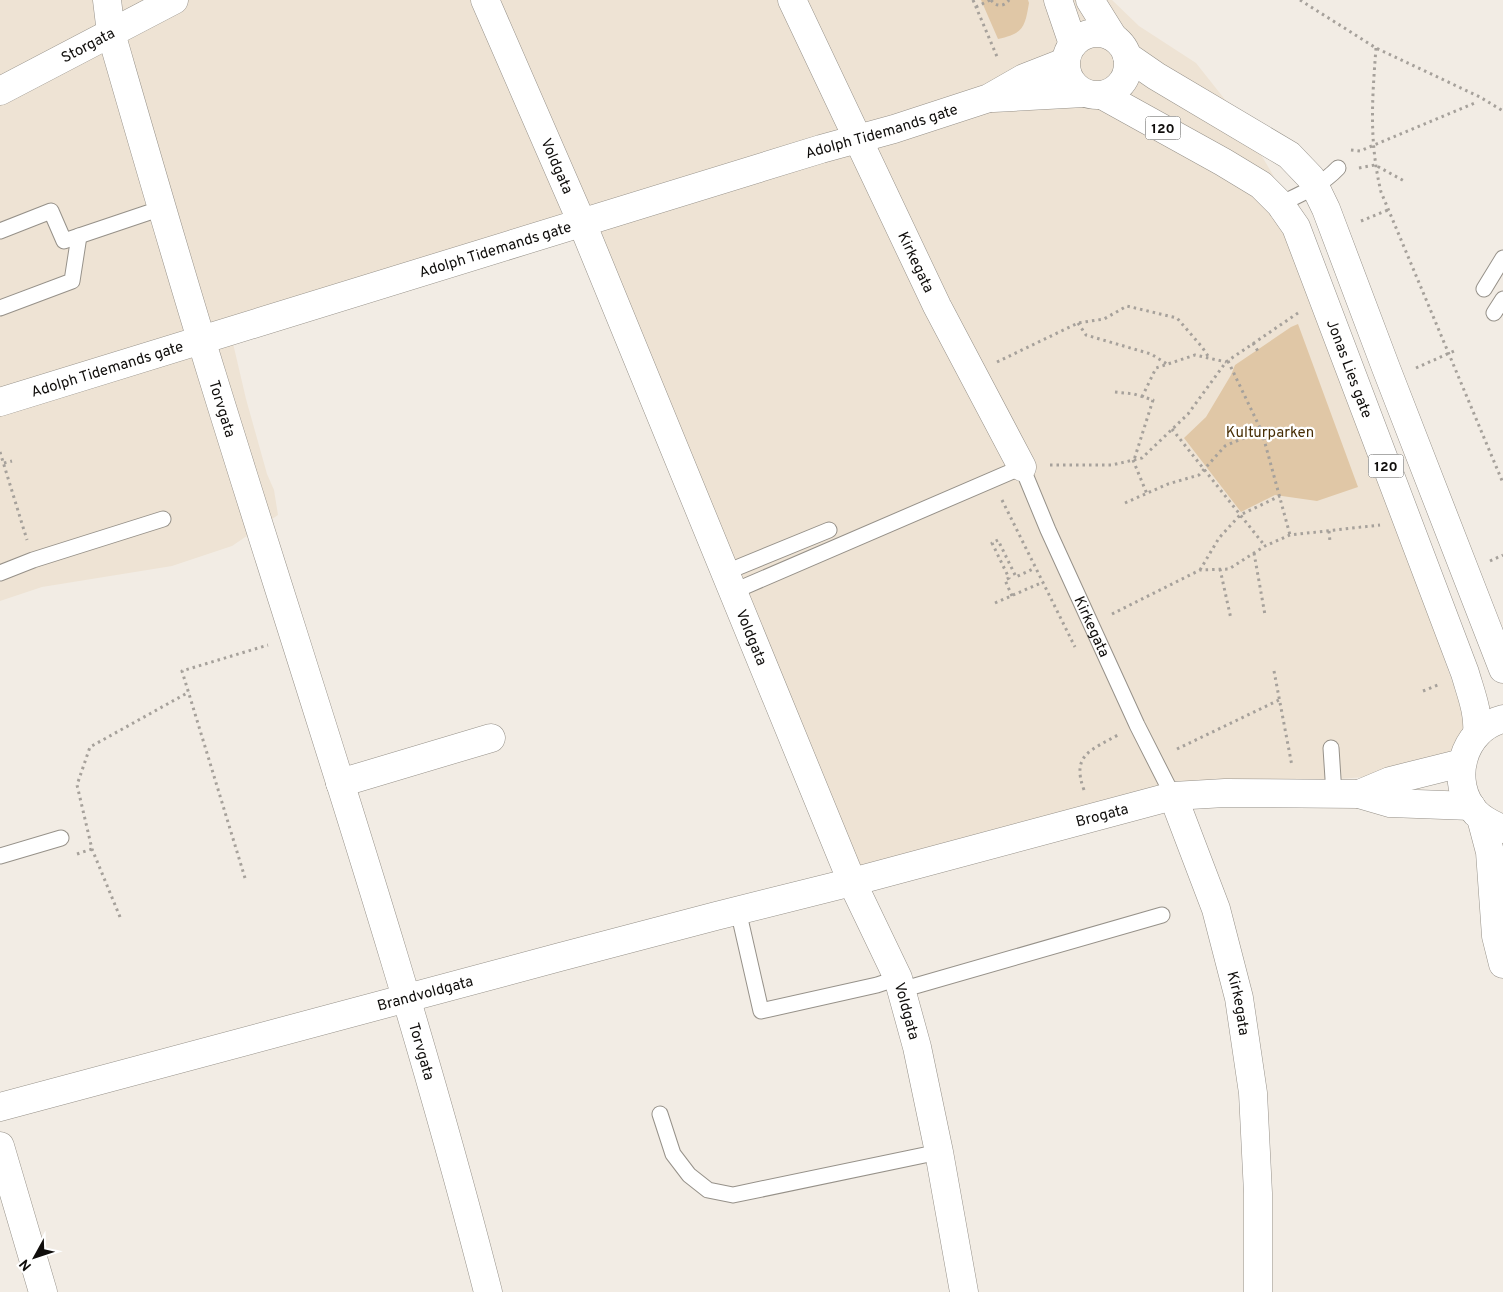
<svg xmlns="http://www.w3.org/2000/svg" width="1503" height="1292" font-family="Overpass,sans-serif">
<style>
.built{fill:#eee3d4}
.green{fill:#e0c7a6}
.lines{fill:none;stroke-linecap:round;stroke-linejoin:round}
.lane-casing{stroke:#969189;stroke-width:17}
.street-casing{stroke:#969189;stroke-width:29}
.secondary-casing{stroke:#969189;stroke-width:29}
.primary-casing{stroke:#969189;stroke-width:29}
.path{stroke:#a6a19b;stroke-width:3;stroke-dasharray:2.5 4;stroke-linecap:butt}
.lane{stroke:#fff;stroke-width:15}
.street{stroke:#fff;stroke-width:28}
.secondary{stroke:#fff;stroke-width:28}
.primary{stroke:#fff;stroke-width:28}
.labels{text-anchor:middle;stroke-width:4.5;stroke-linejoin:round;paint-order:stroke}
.shield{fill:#fff;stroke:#575654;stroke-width:1}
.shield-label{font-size:14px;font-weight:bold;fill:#0f0d0b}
.street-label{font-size:15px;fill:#0f0d0b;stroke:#fff}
.park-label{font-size:15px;fill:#482f06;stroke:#fff}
</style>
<rect width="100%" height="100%" fill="#f2ece4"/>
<!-- built -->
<path class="built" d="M0 0H1112L1139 26 1196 63 1238 116 1273 175 1297 233 1475 748 1364 777 1148 794 851 871 578 229 232 339 246 399 267 474 274 490 278 515 232 546 172 566 42 587 0 601Z"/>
<!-- green -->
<path class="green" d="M981 0H1028L1029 3C1025 26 1024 34 998 39Z
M1298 324 1358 487 1317 501 1275 495 1241 512 1184 438 1206 417 1231 375 1235 365 1291 327Z"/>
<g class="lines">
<!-- lane casing -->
<g class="lane-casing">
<g id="lane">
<path d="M1280 204C1301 194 1322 185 1338 168"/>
<path d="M0 231 51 211 64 241 162 208"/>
<path d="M1484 289 1503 258"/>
<path d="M0 308 72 281 79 236"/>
<path d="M1494 313 1503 299"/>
<path d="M0 573 33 560 163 519"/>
<path d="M724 573 829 530"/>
<path id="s1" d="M732 592 1022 467 1048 530 1137 725 1173 796"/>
<path d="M1331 748 1334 794"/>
<path d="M0 856 61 838"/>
<path d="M738 910 761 1011 877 985 898 978"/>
<path d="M901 990 1162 915"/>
<path d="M660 1114 673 1154 689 1175 708 1190 733 1195 939 1152"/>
</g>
</g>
<!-- street casing -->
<g class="street-casing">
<g id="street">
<path id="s2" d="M107 0 111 33C144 147 177 262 212 375 306 680 409 983 488 1292"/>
<path id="s3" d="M485 0 582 223 852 882 898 978 917 1047 939 1152 964 1292"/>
<path id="s4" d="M792 0 937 306 1022 467"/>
<path id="s5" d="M0 91 174 0"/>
<path d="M340 783 491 738"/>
<path d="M1359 794 1390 781 1462 763"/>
<path id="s6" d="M1173 796 1216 909 1239 998 1253 1093 1258 1193V1292"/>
<path id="s7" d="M0 1107 560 957 716 916 852 882 1173 796 1225 793 1359 794 1390 803 1471 806"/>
</g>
</g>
<!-- secondary casing -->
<g class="secondary-casing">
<g id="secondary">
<path d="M993 98 1084 93"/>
<path id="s8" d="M0 402 821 149 894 129 989 98 1024 78 1065 62"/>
<path d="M1481 818 1490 852 1496 936 1503 964"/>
<path d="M0 1146 43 1292"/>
</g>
</g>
<!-- primary casing -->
<g class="primary-casing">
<g id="primary">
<path d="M1058 0 1073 44"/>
<path d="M1090 0 1113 37"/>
<circle cx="1097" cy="64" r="31"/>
<path d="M1127 56 1156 76 1289 155 1311 178 1326 209 1386 368 1503 669"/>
<path id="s9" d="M1102 95 1223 162 1261 185 1280 204 1296 227 1465 673C1471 694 1479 713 1477 734"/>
<path d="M1503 719C1462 729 1448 783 1476 813 1484 821 1493 825 1503 829"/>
</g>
</g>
<!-- path -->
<path class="path" d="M973 0 998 59
M991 0C996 7 1004 7 1009 0
M1300 0 1376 48 1480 97 1503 111
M976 7 990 0
M1376 48C1372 101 1369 141 1381 192L1503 483
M1351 150 1360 151 1477 102
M1359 168 1375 165 1406 182
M1361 221 1388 210
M1078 323 1086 335 1151 354 1167 364
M1253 343 1259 353
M1228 361 1262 432 1290 535
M997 362 1078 323 1104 319 1127 306 1177 318 1202 347 1210 359
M1416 368 1454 351
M1115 392 1134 394 1153 400 1134 460
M1142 397 1156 368 1195 355 1226 362
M1172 429 1265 546
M0 452 27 540
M1133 460 1147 494
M4 463 12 461
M1050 465H1112L1142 458 1188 414 1226 362 1298 313
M1002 500 1075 647
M1125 503 1168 484 1199 475 1225 446 1258 432 1281 435
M1329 531 1330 542
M1254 553 1265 615
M1490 561 1503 555
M1220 569 1231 619
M1200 570 1219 538 1240 515 1280 496
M1012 596 1005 580 1009 578 992 543 998 540 1016 577 1035 568
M995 603 1043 582
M1112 614 1200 570 1229 569 1265 546 1290 535 1380 525
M1274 671 1292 766
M1423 691 1440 684
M1177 749 1279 700
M1084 790C1071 755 1091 750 1118 735
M77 854 92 849
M245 878 182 671 268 645
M120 917 92 849 77 785 90 747 189 692"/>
<!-- lane -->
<use href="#lane" class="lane"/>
<!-- street -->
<use href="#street" class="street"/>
<!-- secondary -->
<use href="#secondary" class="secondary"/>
<!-- primary -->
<use href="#primary" class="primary"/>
</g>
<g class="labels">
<!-- shield labels -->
<g class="shield">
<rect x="1145.5" y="116.5" width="35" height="23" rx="4"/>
<rect x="1368.5" y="454.5" width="35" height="23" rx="4"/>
</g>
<g class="shield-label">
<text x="1163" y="133">120</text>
<text x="1386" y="471">120</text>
</g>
<!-- street labels -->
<g class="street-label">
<text dy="5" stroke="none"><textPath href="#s5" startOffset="99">Storgata</textPath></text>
<text dy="5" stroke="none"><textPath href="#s8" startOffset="922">Adolph Tidemands gate</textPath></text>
<text dy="5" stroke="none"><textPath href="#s3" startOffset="181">Voldgata</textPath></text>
<text dy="5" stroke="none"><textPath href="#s8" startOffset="518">Adolph Tidemands gate</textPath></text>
<text dy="5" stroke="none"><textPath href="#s4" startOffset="290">Kirkegata</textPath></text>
<text dy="5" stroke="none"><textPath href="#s9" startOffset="389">Jonas Lies gate</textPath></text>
<text dy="5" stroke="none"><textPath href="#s8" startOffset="112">Adolph Tidemands gate</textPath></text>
<text dy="5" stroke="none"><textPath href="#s2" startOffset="425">Torvgata</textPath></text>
<text dy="5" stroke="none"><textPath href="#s1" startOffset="490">Kirkegata</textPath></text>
<text dy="5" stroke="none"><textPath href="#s3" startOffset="691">Voldgata</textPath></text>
<text dy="5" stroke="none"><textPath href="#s7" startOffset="1140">Brogata</textPath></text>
<text dy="5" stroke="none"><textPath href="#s7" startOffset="440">Brandvoldgata</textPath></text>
<text dy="5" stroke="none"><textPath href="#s6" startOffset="218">Kirkegata</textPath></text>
<text dy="5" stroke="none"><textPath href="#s3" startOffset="1096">Voldgata</textPath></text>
<text dy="5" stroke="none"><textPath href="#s2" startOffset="1098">Torvgata</textPath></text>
</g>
<!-- park labels -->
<g class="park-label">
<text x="1270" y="437">Kulturparken</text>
</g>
</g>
<!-- north arrow -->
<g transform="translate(35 1257) rotate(230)" stroke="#ffffff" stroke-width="4" paint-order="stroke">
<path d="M0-4L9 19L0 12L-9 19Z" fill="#0f0d0b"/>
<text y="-8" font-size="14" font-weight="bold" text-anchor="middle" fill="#0f0d0b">N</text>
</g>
</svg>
